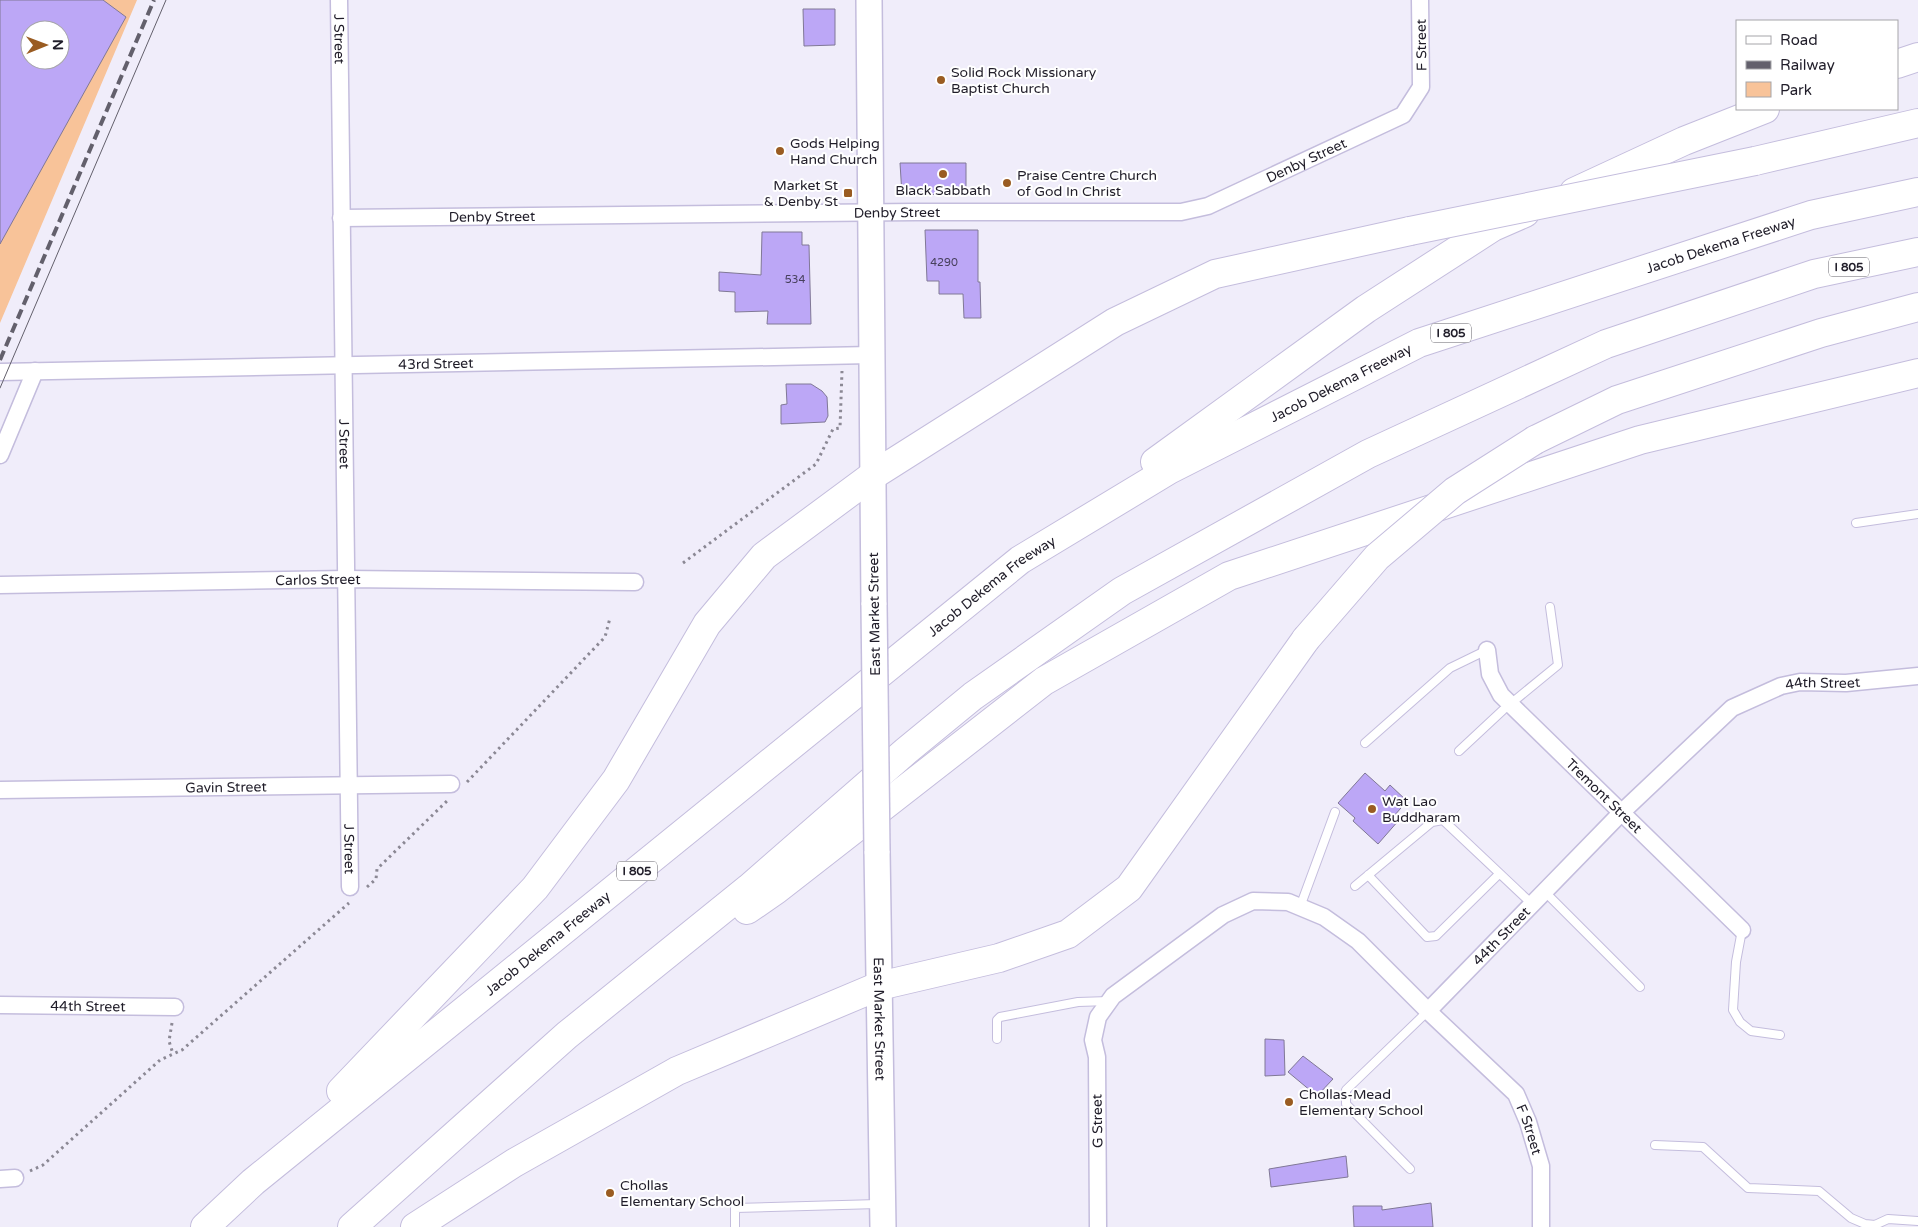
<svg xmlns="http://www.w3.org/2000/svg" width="1918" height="1227" font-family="'Varela Round',sans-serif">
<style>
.green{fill:#f8c399;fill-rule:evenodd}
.building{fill:#bca7f6;stroke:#807896;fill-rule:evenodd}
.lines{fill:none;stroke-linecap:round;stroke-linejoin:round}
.service-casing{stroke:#c4bddd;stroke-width:10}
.minor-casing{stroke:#c4bddd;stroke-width:19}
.primary-casing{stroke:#c4bddd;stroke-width:28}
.motorway-casing{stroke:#c4bddd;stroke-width:30}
.path{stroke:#8b8894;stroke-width:3;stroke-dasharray:2.5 4;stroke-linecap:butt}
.service{stroke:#fff;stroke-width:8}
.minor{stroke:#fff;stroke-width:16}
.primary{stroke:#fff;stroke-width:25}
.motorway{stroke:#fff;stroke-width:28}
.tram{stroke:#63606c;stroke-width:1}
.rail{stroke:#63606c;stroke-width:4;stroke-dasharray:10 5;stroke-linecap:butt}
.primary-bridge-casing{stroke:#c4bddd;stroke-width:28;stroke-linecap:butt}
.motorway-bridge-casing{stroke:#c4bddd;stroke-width:30;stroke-linecap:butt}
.primary-bridge{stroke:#fff;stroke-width:25}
.motorway-bridge{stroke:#fff;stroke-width:28}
.poi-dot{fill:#9a5c22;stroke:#fff;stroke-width:2}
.labels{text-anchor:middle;stroke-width:4;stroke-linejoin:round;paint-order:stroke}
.number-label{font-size:11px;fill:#47405c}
.shield{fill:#fff;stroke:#636169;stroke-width:1}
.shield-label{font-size:12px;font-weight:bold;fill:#201d29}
.street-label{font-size:14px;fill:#201d29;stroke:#fff}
.poi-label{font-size:14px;fill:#201d29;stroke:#fff;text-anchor:start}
</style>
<rect width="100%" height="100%" fill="#f0edfa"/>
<!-- green -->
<path class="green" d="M0 0H137L0 323ZM30 30H60V60H30Z"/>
<!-- building -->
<path class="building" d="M0 0H103L126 17 0 244ZM30 30H60V60H30Z
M803 9H835V45L804 46Z
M900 163H966V194L902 195Z
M925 230H978V282H980L981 318H964L963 294H939V281H927Z
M762 232H802V245H809L811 324H767L768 311 735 312V292L719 291V272L761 275Z
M786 384H811L822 391 827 397 828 416 825 422 781 424V405L787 404Z
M1365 773 1385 791 1390 785 1407 801 1394 816 1399 820 1378 844 1353 821 1355 818 1338 803Z
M1265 1039 1284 1040 1285 1075 1265 1076Z
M1303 1056 1333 1079 1317 1096 1288 1072Z
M1346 1156 1348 1177 1271 1187 1269 1169Z
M1431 1203 1433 1227H1354L1353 1206H1382V1210Z"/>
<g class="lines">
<!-- service casing -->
<g class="service-casing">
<path id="service" d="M1856 523 1918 514
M1365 743 1450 668 1487 650
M1459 751 1503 710 1558 665 1550 607
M1368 875 1427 937 1436 936 1499 874
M1355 886 1432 822 1443 820 1532 904
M1544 891 1640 987
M1300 907 1335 812
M1742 930 1736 962 1733 1010 1740 1022 1751 1031 1780 1035
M997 1039V1020L1000 1017 1078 1002 1109 1001
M1655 1145 1703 1147 1748 1188 1819 1191 1851 1218 1865 1224 1875 1225 1888 1219 1918 1221
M1410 1169 1346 1104V1090L1428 1011
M735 1227V1208L878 1204"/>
</g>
<!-- minor casing -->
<g class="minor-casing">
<g id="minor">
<path id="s1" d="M339 0 350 887"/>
<path id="s2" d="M341 218 915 212H1181L1208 206 1403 115 1421 87 1420 0"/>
<path id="s3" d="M0 372 871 355"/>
<path d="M0 455 35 371"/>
<path id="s4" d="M0 585 346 579 635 582"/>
<path id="s5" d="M1487 650 1490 674 1501 695 1742 930"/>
<path id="s6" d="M0 790 451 784"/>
<path id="s7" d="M0 1005 175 1007"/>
<path id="s8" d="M1428 1011 1622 812 1732 708 1781 686 1800 682 1846 683 1918 676"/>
<path d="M0 1179 15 1178"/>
<path id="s9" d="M1098 1227 1097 1057 1093 1040 1098 1017 1113 996 1223 915 1253 901 1288 902 1324 917 1358 941 1428 1011 1516 1094 1528 1122 1541 1166V1227"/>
</g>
</g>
<!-- primary casing -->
<g class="primary-casing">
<g id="primary">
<path d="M869 0 874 605"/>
<path id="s10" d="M877 851 883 1227"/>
</g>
</g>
<!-- motorway casing -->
<g class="motorway-casing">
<g id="motorway">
<path d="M1897 64 1918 57"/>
<path d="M1755 161 1918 123"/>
<path d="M1574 192 1684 141 1765 109"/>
<path d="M1535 440 1617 400 1821 333 1918 307"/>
<path d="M1155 462 1366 309 1493 227 1525 213"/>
<path d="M747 910 776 890 1044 681 1229 576 1640 440 1918 373"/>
<path d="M341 1091 535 888 616 780 707 624 764 556 872 476 1115 322 1215 274 1410 231"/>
<path id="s11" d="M205 1227 253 1182 1020 560 1169 470 1419 343 1811 215 1918 192"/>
<path d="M352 1227 567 1035 749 888 906 751 973 696 1122 591 1368 454 1606 344 1814 274 1918 252"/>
<path d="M415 1227 514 1163 677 1071 879 986 999 958 1068 934 1129 888 1306 639"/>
</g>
</g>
<!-- path -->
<path class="path" d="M683 563 816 464 833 429 840 428 842 371
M467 782 605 637 610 618
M367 887 376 879 377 869 448 800
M172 1023 169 1041 173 1054
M30 1171 43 1165 160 1060 182 1050 349 903"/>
<!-- service -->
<use href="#service" class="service"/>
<!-- minor -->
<use href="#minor" class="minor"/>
<!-- primary -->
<use href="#primary" class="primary"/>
<!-- motorway -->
<use href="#motorway" class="motorway"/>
<!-- tram -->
<path class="tram" d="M0 388 166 0"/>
<!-- rail -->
<path class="rail" d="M0 360 154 0"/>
<!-- primary-bridge casing -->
<g class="primary-bridge-casing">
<path id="primary-bridge" d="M874 605 877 851"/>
</g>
<!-- motorway-bridge casing -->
<g class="motorway-bridge-casing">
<path id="motorway-bridge" d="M1410 231 1755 161
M1306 639 1377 557 1455 491 1535 440"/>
</g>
<!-- primary-bridge -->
<use href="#primary-bridge" class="primary-bridge"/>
<!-- motorway-bridge -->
<use href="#motorway-bridge" class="motorway-bridge"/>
</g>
<!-- markers -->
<g class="poi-dot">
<circle cx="941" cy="80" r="5"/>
<circle cx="780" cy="151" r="5"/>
<circle cx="943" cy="174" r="5"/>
<circle cx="1007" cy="183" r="5"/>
<rect x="843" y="188" width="10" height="10" rx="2.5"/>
<circle cx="1372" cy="809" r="5"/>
<circle cx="1289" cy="1102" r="5"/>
<circle cx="610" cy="1193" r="5"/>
</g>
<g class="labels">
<!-- number labels -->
<g class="number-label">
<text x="944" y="266">4290</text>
<text x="795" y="283">534</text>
</g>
<!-- shield labels -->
<g class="shield">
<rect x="1829" y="257.5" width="40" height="19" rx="4"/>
<rect x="1431" y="323.5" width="40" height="19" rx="4"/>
<rect x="617" y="861.5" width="40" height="19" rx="4"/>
</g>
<g class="shield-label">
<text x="1849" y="271">I 805</text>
<text x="1451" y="337">I 805</text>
<text x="637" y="875">I 805</text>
</g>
<!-- street labels -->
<g class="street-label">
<text dy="5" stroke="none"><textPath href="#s1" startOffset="39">J Street</textPath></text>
<text transform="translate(1421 45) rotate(-91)" y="5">F Street</text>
<text dy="5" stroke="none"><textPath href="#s2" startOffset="976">Denby Street</textPath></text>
<text dy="5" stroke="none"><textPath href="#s2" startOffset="556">Denby Street</textPath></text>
<text dy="5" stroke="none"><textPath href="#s2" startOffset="151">Denby Street</textPath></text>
<text dy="5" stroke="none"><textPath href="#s11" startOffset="1825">Jacob Dekema Freeway</textPath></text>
<text dy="5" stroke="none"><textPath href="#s3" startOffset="436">43rd Street</textPath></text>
<text dy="5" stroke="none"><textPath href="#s11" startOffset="1420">Jacob Dekema Freeway</textPath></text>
<text dy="5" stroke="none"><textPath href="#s1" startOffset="444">J Street</textPath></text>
<text dy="5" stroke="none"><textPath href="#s4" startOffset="318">Carlos Street</textPath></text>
<text dy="5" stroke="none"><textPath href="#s11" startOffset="1015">Jacob Dekema Freeway</textPath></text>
<text transform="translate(874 614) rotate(-91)" y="5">East Market Street</text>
<text dy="5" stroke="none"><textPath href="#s8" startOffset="525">44th Street</textPath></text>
<text dy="5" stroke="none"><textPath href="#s6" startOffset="226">Gavin Street</textPath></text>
<text dy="5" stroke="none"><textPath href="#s5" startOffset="192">Tremont Street</textPath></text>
<text dy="5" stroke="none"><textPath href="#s1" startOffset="849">J Street</textPath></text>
<text dy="5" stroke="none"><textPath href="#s8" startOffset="105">44th Street</textPath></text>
<text dy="5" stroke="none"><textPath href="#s11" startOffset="445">Jacob Dekema Freeway</textPath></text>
<text dy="5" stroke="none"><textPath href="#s7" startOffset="88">44th Street</textPath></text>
<text dy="5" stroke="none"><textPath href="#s10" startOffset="168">East Market Street</textPath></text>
<text transform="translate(1097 1121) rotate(-91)" y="5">G Street</text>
<text dy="5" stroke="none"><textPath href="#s9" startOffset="780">F Street</textPath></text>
</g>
<!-- poi labels -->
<g class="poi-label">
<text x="951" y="77">Solid Rock Missionary<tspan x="951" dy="16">Baptist Church</tspan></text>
<text x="790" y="148">Gods Helping<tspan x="790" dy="16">Hand Church</tspan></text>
<text x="1017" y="180">Praise Centre Church<tspan x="1017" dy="16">of God In Christ</tspan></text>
<text x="838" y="190" text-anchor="end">Market St<tspan x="838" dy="16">&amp; Denby St</tspan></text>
<text x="943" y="195" text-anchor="middle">Black Sabbath</text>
<text x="1382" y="806">Wat Lao<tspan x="1382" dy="16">Buddharam</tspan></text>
<text x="1299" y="1099">Chollas-Mead<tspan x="1299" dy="16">Elementary School</tspan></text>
<text x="620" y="1190">Chollas<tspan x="620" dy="16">Elementary School</tspan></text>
</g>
</g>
<!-- legend -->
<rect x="1736" y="20" width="162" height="90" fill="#ffffff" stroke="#a6a5a9"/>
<rect x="1746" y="36" width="25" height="8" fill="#ffffff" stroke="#a6a5a9"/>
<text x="1780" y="45" font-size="15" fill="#201d29">Road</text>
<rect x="1746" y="61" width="25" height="8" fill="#63606c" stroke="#a6a5a9"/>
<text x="1780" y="70" font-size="15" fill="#201d29">Railway</text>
<rect x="1746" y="82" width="25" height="15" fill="#f8c399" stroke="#a6a5a9"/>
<text x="1780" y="95" font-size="15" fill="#201d29">Park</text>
<!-- north arrow -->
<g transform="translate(45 45) rotate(89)"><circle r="24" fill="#ffffff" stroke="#a6a5a9"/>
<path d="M0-4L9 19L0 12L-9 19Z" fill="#9a5c22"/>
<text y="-8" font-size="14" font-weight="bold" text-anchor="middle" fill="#201d29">N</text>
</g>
</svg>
